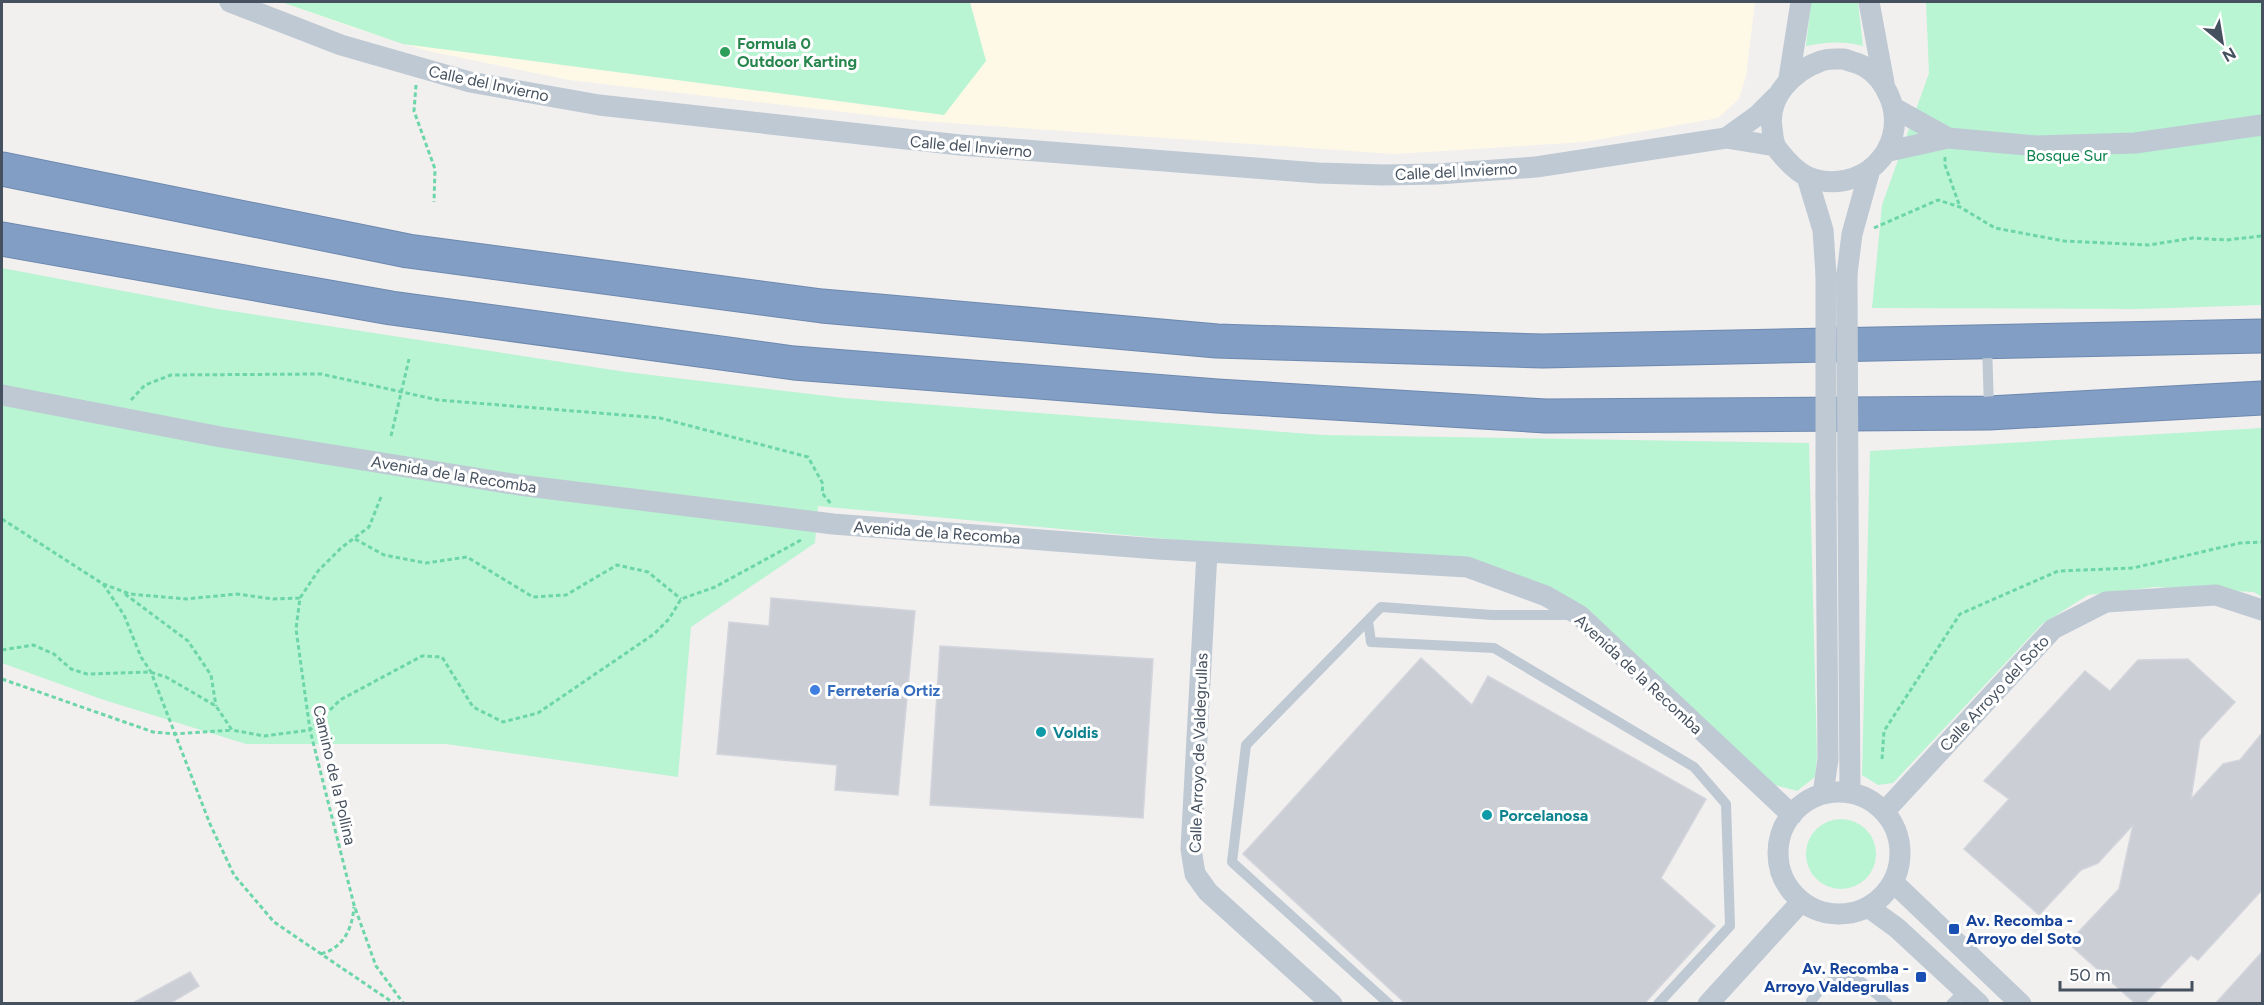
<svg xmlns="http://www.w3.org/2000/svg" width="2264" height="1005" font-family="Figtree,sans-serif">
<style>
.commercial{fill:#fef9e7}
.green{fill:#b9f4d3}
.building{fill:#cbced5;stroke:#d3d5dc;stroke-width:1.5}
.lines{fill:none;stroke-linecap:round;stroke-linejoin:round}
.motorway-casing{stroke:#6d89af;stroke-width:35}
.path{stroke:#6dd6a9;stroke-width:3;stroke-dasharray:4.5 3;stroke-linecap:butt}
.service{stroke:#bec9d3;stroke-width:10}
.minor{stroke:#bec9d3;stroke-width:21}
.motorway{stroke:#829ec4;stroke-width:33}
.minor-bridge{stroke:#bec9d3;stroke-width:21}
.leisure-dot{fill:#2e9e5b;stroke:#fff;stroke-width:2}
.shop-dot{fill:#3f7fe0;stroke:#fff;stroke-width:2}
.culture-dot{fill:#0f9aa8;stroke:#fff;stroke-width:2}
.transit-dot{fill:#1a4fb4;stroke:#fff;stroke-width:2}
.labels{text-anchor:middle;stroke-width:6;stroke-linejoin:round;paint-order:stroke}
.leisure-label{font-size:16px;font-weight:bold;fill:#27864d;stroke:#fff;text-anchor:start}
.street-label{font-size:16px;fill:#45515f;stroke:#fff}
.park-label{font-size:16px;fill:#0d844f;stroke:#fff}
.shop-label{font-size:16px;font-weight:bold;fill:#366cbe;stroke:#fff;text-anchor:start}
.culture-label{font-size:16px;font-weight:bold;fill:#0d838f;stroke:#fff;text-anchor:start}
.transit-label{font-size:16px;font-weight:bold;fill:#164399;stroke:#fff;text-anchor:start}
</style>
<rect width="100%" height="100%" fill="#f2efef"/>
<!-- commercial -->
<path class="commercial" d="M281 2H1755L1746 76 1739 99 1718 118 1585 142 1394 154 921 121 569 80 428 51 354 28Z"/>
<!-- green -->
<path class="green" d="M281 2H970L986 61 944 115 403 44Z
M1811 2H1858L1863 46C1842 41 1827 42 1806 46Z
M1926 2H2262V305L2138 309 1872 308 1882 205 1929 73Z
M2 268 218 309 626 372 844 398 1323 435 1809 443 1817 757 1815 777 1797 791 1775 785 1586 612 1509 571 1456 557 1232 545 818 506 815 543 691 627 678 777 446 744H246L101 699 2 663Z
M2262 428V597L2254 592 2155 587 2088 595 2042 624 1893 783 1878 785 1862 775 1870 451Z
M1806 854a35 35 0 1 1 70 0a35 35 0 1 1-70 0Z"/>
<!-- building -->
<path class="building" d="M771 598 915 611 898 795 835 790 837 765 717 754 729 622 769 626Z
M940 646 1153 659 1143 818 930 805Z
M1421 658 1472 705 1488 676 1706 799 1661 878 1715 926 1644 1004H1406L1243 854Z
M2188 659 2235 702 2200 740 2191 799 2223 764 2240 760 2262 733V890L2198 960 2191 955 2144 1004H2136L2068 943 2119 889 2133 825 2098 863 2081 870 2039 915 1964 849 2009 799 1984 781 2085 671 2110 691 2138 660Z
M2262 952V1004H2215Z
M190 972 199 986 169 1004H131Z"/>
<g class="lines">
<!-- motorway casing -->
<g class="motorway-casing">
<path id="motorway" d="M2 169 408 251 822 306 1217 341 1543 351 2262 336
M2 239 391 308 794 363 1217 396 1546 416 1989 413 2262 398"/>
</g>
<!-- path -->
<path class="path" d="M416 85 414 111 435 169 434 202
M1945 157V165L1960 207
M1874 228 1938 200 1960 207 1995 228 2064 241 2149 245 2193 238 2226 240 2262 236
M131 400 145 385 171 375 321 374 438 400 660 418 808 457 823 484 822 493 832 505
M391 436 409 359
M381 497 369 527 341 548 318 571 300 598 296 629 310 730 354 905 376 966 404 1004
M2 519 103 584 130 594 186 599 237 594 273 599 300 598
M355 539 384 555 426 563 467 557 533 597 566 595 617 565 648 572 681 599
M103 584 124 615 141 657 151 672 210 824 234 875 274 922 395 1004
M125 594 188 641 211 675 216 706
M2 650 33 645 54 654 71 669 87 674 150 672 166 677 216 706 232 730 264 736 310 730 340 700 422 656 442 657 473 707 503 722 538 713 654 634 669 619 681 599 715 587 801 540
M2 679 153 732 175 734 232 730
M1882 759 1884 731 1960 614 2058 571 2133 568 2240 543 2262 542
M321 954C344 947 352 929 354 907"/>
<!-- service -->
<path class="service" d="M1987 344 1989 409
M1368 621 1371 642 1494 648 1694 767 1726 804 1730 926 1658 1004
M1389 1004 1232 862 1246 745 1381 607 1492 615H1572
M1812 1004 1811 1001 1824 985 1842 975 1857 978 1888 1004
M1951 1004 1965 990"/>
<!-- minor -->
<path class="minor" d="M230 2 341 45 470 82 520 91 599 105 960 145 1318 173 1383 175 1438 174 1536 167 1726 138 1775 146
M1869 2 1884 83
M1844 59C1851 62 1859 63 1865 67 1878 74 1885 86 1890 98 1910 150 1859 197 1808 177 1797 172 1785 159 1778 150 1773 144 1773 136 1772 128 1767 97 1793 71 1821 61 1828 58 1837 59 1844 59Z
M1789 78 1801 2
M1894 108 1948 138 2036 146 2135 143 2262 125
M1726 138 1758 115 1776 97
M1889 151 1948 138
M1807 177 1823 230 1826 275
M1847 274 1852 234 1869 173
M2 395 221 437 519 485 833 524 1158 549 1467 567 1546 596 1579 615 1792 815
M1848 499 1850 792
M1207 552 1191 849 1195 874 1208 892 1332 1004
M1778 853a61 61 0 1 1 122 0a61 61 0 1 1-122 0Z
M1823 794 1828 759 1826 496
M1884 812 2053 629 2106 602 2216 595 2262 610
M1893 882 2021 1004
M1868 907 1897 928 1979 1004
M1708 1004 1801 902"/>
<!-- motorway -->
<use href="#motorway" class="motorway"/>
<!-- minor-bridge -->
<path class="minor-bridge" d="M1847 274 1848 499
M1826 496V275"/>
</g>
<!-- markers -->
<circle class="leisure-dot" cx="725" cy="52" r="6"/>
<circle class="shop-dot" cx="815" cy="690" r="6"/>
<g class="culture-dot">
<circle cx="1041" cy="732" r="6"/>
<circle cx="1487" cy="815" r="6"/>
</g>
<g class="transit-dot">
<rect x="1948" y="923" width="12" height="12" rx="3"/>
<rect x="1915" y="971" width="12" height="12" rx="3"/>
</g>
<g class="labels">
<!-- leisure labels -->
<g class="leisure-label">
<text x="737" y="49">Formula 0<tspan x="737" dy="18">Outdoor Karting</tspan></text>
</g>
<!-- street labels -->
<g class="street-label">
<text transform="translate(489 83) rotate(12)" y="6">Calle del Invierno</text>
<text transform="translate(971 146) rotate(5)" y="6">Calle del Invierno</text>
<text transform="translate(1456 171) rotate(-3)" y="6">Calle del Invierno</text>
<text transform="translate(454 474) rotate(9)" y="6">Avenida de la Recomba</text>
<text transform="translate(937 532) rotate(4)" y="6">Avenida de la Recomba</text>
<text transform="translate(1639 674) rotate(43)" y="6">Avenida de la Recomba</text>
<text transform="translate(1994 693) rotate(-47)" y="6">Calle Arroyo del Soto</text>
<text transform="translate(1198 753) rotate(-88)" y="6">Calle Arroyo de Valdegrullas</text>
<text transform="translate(335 775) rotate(77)" y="6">Camino de la Pollina</text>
</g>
<!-- park labels -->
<g class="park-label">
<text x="2067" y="161">Bosque Sur</text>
</g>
<!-- shop labels -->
<g class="shop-label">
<text x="827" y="696">Ferretería Ortiz</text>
</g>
<!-- culture labels -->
<g class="culture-label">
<text x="1053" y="738">Voldis</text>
<text x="1499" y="821">Porcelanosa</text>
</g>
<!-- transit labels -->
<g class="transit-label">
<text x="1966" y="926">Av. Recomba -<tspan x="1966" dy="18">Arroyo del Soto</tspan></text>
<text x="1909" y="974" text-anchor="end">Av. Recomba -<tspan x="1909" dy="18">Arroyo Valdegrullas</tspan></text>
</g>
</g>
<!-- border -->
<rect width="2264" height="1005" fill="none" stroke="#45515f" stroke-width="6"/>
<!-- north arrow -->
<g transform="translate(2222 42) rotate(150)" stroke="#ffffff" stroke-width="4.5" paint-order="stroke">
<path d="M0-4.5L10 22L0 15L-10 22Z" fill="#45515f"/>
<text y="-9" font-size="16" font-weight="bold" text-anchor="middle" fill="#45515f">N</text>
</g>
<!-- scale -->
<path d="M2060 981v9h132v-9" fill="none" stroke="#45515f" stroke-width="3"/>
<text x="2069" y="981" font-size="18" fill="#45515f" stroke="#ffffff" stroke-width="4.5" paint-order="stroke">50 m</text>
</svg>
